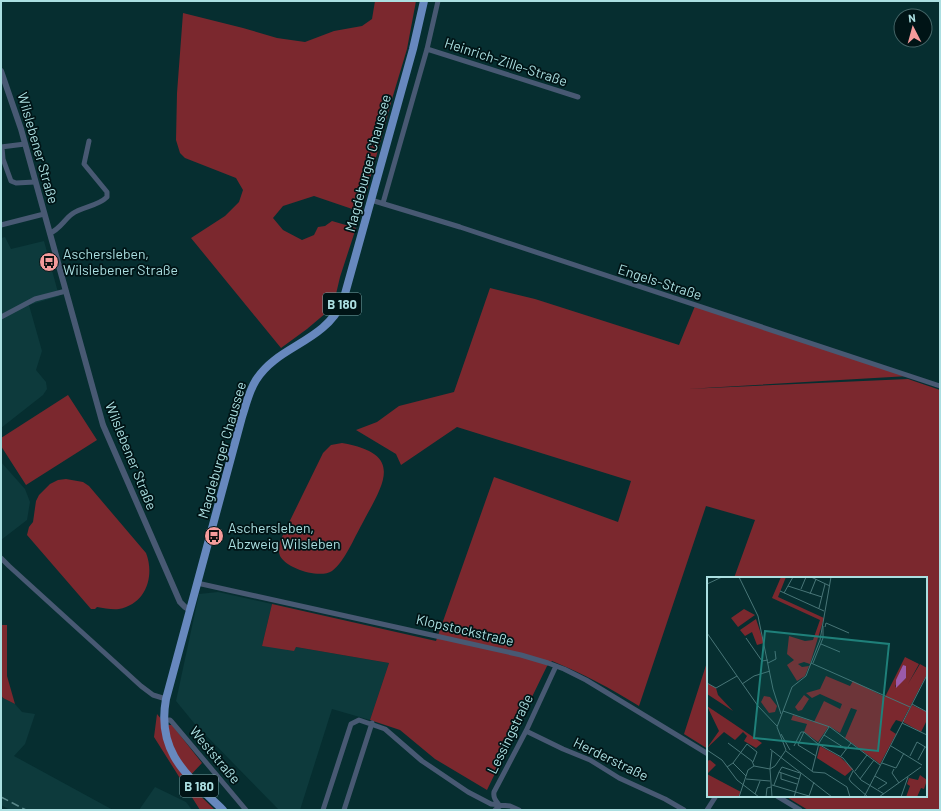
<svg xmlns="http://www.w3.org/2000/svg" width="941" height="811" font-family="Barlow,sans-serif">
<style>
.built{fill:#0d3a3c}
.green{fill:#7b282e}
.lines{fill:none;stroke-linecap:round;stroke-linejoin:round}
.minor{stroke:#485973;stroke-width:5}
.tertiary{stroke:#485973;stroke-width:6}
.primary{stroke:#6788be;stroke-width:8}
.rail{stroke:#588688;stroke-width:1.5;stroke-dasharray:8 4;stroke-linecap:butt}
.labels{text-anchor:middle;stroke-width:3.5;stroke-linejoin:round;paint-order:stroke}
.shield{fill:#001416;stroke:#78a2a4;stroke-width:1}
.shield-label{font-size:13px;font-weight:bold;fill:#abdfe1}
.street-label{font-size:14px;fill:#abdfe1;stroke:#001416}
.poi-label{font-size:14px;fill:#abdfe1;stroke:#001416;text-anchor:start}
.inset-road{fill:none;stroke:#487577;stroke-width:1}
.view{fill:#1f807a;fill-opacity:0.15;stroke:#1f807a;stroke-width:2}
.inset-edge{fill:none;stroke:#abdfe1;stroke-width:2}
</style>
<rect width="100%" height="100%" fill="#062e30"/>
<!-- built -->
<path class="built" d="M5 237 11 249 44 241 59 296 29 305 42 351 36 370 46 382 47 389 43 395 1 428V238Z
M1 462 25 489 30 502 27 520 1 540Z
M218 592 272 604 262 646 296 647 389 663 370 720 332 709 300 810H279L194 723 176 701 199 594Z
M1 695 3 698 15 704 22 712 35 714 25 744 14 756 113 810H10L1 805Z
M155 787 186 802 192 810H139Z"/>
<!-- green -->
<path class="green" d="M375 1H416L407 49 392 99 361 212 314 196 283 206 273 218 283 230 302 240 314 235 318 227 325 226 332 221 356 228 340 277 333 307 307 329 281 348 191 238 225 216 239 202 243 190 236 178 185 158 180 153 176 140 177 93 183 13 243 28 277 38 305 42 334 31 362 26 372 19Z
M490 288 535 299 679 345 695 306 909 376 687 389 908 379 940 390V810H808L785 796H926V578H734L755 520 706 506 639 706C610 688 584 674 552 661L547 666 487 790 435 759 400 730 370 720 389 663 296 647 294 651 262 646 272 604 436 641 494 477 618 522 631 481 457 427 401 465 396 454 356 430 377 422 399 406 454 392Z
M68 395 97 440 26 485 1 446V438Z
M342 443C406 454 383 484 362 524 354 538 345 561 332 571 320 579 287 569 280 556 278 551 279 546 280 541L323 453 331 445Z
M66 479 83 482 89 486 146 553C155 576 146 604 119 609 112 610 104 608 97 607L95 609H91L27 535 29 527 33 522 36 501 39 495 50 484 58 480Z
M1 625H7V676L15 704 3 698 1 695Z
M708 659V749L684 734Z
M157 714 166 725H172L202 763 185 781 215 810H200L154 737Z"/>
<g class="lines">
<!-- minor -->
<path class="minor" d="M427 49 578 97
M1 147 25 144
M2 147 3 159 11 181 16 183 35 182
M371 200 460 227 940 386
M383 203 427 49 438 1
M1 225 44 214
M50 233C59 230 64 220 72 214 82 206 97 207 107 197V192L84 164 89 141
M1 317 35 299 66 291
M1 558 9 566 141 686 153 695 166 699
M197 583 436 636 521 655 548 663 564 669 586 680 708 754
M164 720H170L172 722 246 810
M526 731 563 749 590 760 619 778 665 799 684 810
M777 796 800 810
M323 810 351 724 359 720 385 729 422 761 468 792 491 804 510 806 519 810
M344 810 372 723
M495 810 500 806C496 801 493 798 494 792L526 731 556 666
M707 810 716 796"/>
<!-- tertiary -->
<path class="tertiary" d="M1 71 21 129 103 425 180 602 185 607 190 610"/>
<!-- primary -->
<path class="primary" d="M223 810C188 776 156 753 166 699L242 417C246 405 249 391 256 380 278 345 324 343 343 301L413 49 424 1"/>
<!-- rail -->
<path class="rail" d="M1 797 26 810"/>
</g>
<!-- icons -->
<defs>
<g id="bus-disc" transform="scale(1)"><circle r="9.5" fill="#f59b9b" stroke="#001416"/><path d="M-5-6H5V4H4V6H2V4H-2V6H-4V4H-5ZM-3.5-4V0h7V-4ZM-3.5 1.2v1.5H-2V1.2ZM2 1.2v1.5H3.5V1.2Z" fill="#111"/></g>
</defs>
<g fill-rule="evenodd">
<use href="#bus-disc" x="49" y="262"/>
<use href="#bus-disc" x="214" y="536"/>
</g>
<g class="labels">
<!-- shield labels -->
<g class="shield">
<rect x="323" y="293" width="38" height="22" rx="3"/>
<rect x="180" y="775" width="38" height="22" rx="3"/>
</g>
<g class="shield-label">
<text x="342" y="309">B 180</text>
<text x="199" y="791">B 180</text>
</g>
<!-- street labels -->
<g class="street-label">
<text transform="translate(506 62) rotate(18)" y="5">Heinrich-Zille-Straße</text>
<text transform="translate(38 148) rotate(74)" y="5">Wilslebener Straße</text>
<text transform="translate(368 163) rotate(-75)" y="5">Magdeburger Chaussee</text>
<text transform="translate(660 282) rotate(18)" y="5">Engels-Straße</text>
<text transform="translate(222 450) rotate(-74)" y="5">Magdeburger Chaussee</text>
<text transform="translate(131 456) rotate(68)" y="5">Wilslebener Straße</text>
<text transform="translate(465 630) rotate(13)" y="5">Klopstockstraße</text>
<text transform="translate(510 734) rotate(-64)" y="5">Lessingstraße</text>
<text transform="translate(215 755) rotate(50)" y="5">Weststraße</text>
<text transform="translate(611 759) rotate(26)" y="5">Herderstraße</text>
</g>
<!-- poi labels -->
<g class="poi-label">
<text x="63" y="259">Aschersleben,<tspan x="63" dy="16">Wilslebener Straße</tspan></text>
<text x="228" y="533">Aschersleben,<tspan x="228" dy="16">Abzweig Wilsleben</tspan></text>
</g>
</g>
<!-- overview -->
<g transform="translate(707 577)">
<rect width="220" height="220" fill="#062e30"/>
<path d="M74 0H79L71 20 117 41 103 87 97 85 91 87 95 90 102 89 98 99 90 104 80 88 87 83 80 77 82 59 98 64 106 63 113 43 65 21ZM37 32 48 38 31 50 24 41ZM49 42 57 66 50 68 45 55 38 59 33 53ZM198 80 212 87 201 107 213 87 220 91V97L195 145 189 143 185 149 183 153 189 157 173 187 138 161 150 133 144 131 133 156 122 149 111 165 97 155 100 147 84 143 86 138 107 145 117 124 133 132 135 127 113 117 105 121 99 116 113 112 119 99 143 109 146 104 178 120ZM196 88 199 90V101L188 110ZM0 106 9 111 11 118 26 134 0 117ZM97 118 102 122 95 133 91 134 88 130ZM57 119 63 120 70 129 68 135 62 136 54 125ZM205 128 220 135V143L214 155 196 145ZM0 129 21 143 55 166 49 171 37 164 40 159 36 155 28 163 17 155 0 171 12 154ZM113 169 133 180 146 192 138 199 110 181ZM3 183 9 188 0 197 34 215 31 220H0V184ZM213 198 220 203 217 212 214 211 210 220H199L203 209 200 207 202 201 211 203Z" fill="#7b282e" fill-rule="evenodd"/>
<path d="M196 88 199 89V101L189 111V103Z" fill="#9b5aaa"/>
<path class="inset-road" d="M32 0 51 39 66 112 74 137M104 0 123 9M0 7 15 0M81 9 115 20M94 12 99 0M73 14 117 34M77 16 86 0M103 17 109 2M112 31 118 7M118 50 119 46 142 56M0 56 51 129 70 149M39 61 55 84 61 83M114 67 133 75M61 86 69 82 68 74M104 86 203 130M106 86 116 61V49M0 106 9 111 30 99M35 107 47 99 63 94M205 127 220 135M76 134 123 150 173 188M195 146 220 158M97 155 111 167 136 181 154 203 177 217M97 155 91 168 109 179M74 157 83 173M117 158 139 172M21 166 45 184 47 189M87 169 94 155H97M184 169 215 188M63 172 125 220M0 173 15 183 30 203 52 220M79 174 106 195 118 196 140 210 143 220M134 179 144 166M203 179 210 165 220 171M211 183 218 170M26 186 39 199M175 186 189 191 197 176M20 190 26 186 40 167 50 175 46 185M187 192 185 196 192 206M105 194 112 166 122 150M146 194 142 202 144 205 161 220M148 194 160 178M72 195 75 190 93 196M74 196V202L90 207M168 199 180 206 171 212M39 202 63 204M153 202 167 183M65 208 102 219M67 208 72 195 92 202M48 217 53 204M102 219 107 205M32 220 41 193 47 189 63 192 65 174M59 220 60 211 64 210M65 220 63 192 68 189 79 173 70 150 85 110 99 99 113 63 124 0M87 220 94 196M157 220 220 98M172 220 214 190M194 220 201 200"/>
<path class="view" d="M58 54 182 67 171 174 47 161Z"/>
<rect width="220" height="220" class="inset-edge"/>
</g>
<!-- border -->
<rect width="941" height="811" fill="none" stroke="#abdfe1" stroke-width="4"/>
<!-- north arrow -->
<g transform="translate(913 28) rotate(354)"><circle r="19" fill="#001416" stroke="#446567"/>
<path d="M0-3L7 15L0 10L-7 15Z" fill="#f59b9b"/>
<text y="-6" font-size="11" font-weight="bold" text-anchor="middle" fill="#abdfe1">N</text>
</g>
</svg>
